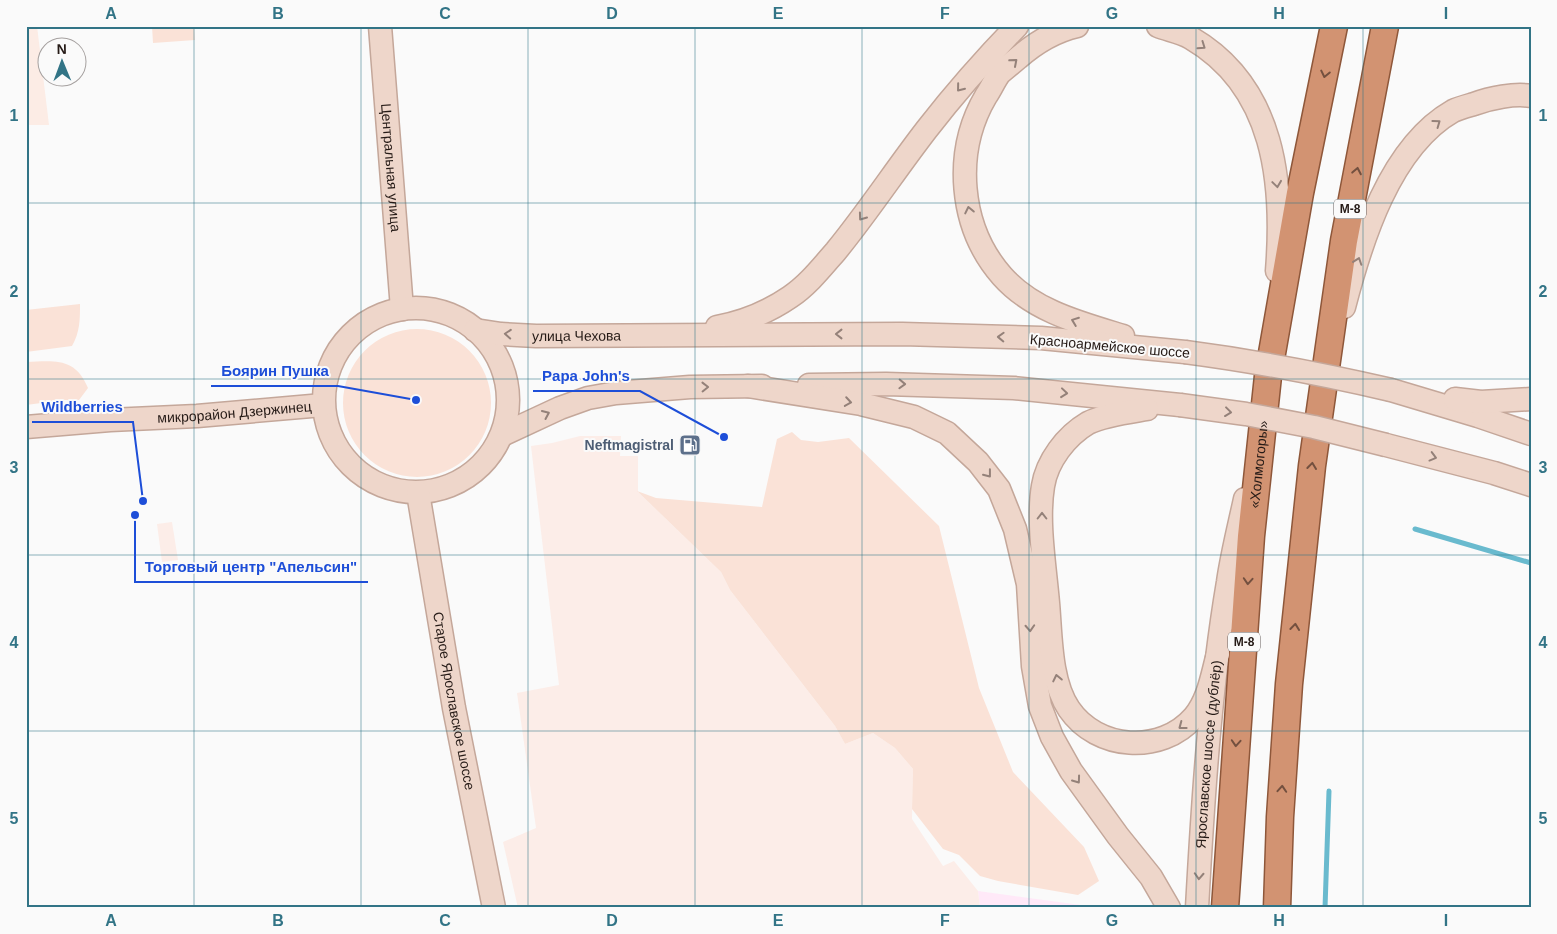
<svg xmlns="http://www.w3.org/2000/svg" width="1557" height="934" font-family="Helvetica,sans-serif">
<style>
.commercial{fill:#ffe9f8}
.industrial{fill:#fcede8}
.built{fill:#fcece5}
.green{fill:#fae2d7}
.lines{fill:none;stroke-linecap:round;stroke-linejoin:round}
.stream{stroke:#69bace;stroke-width:5}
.secondary-casing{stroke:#c4a79a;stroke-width:25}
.trunk-casing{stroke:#8e573a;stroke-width:29}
.secondary{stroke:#eed6ca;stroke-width:22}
.trunk{stroke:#d29372;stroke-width:26}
.secondary-bridge-casing{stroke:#c4a79a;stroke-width:25;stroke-linecap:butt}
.secondary-bridge{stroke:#eed6ca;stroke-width:22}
.oneway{stroke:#948179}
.oneway2{stroke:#73503f}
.grid{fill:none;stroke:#327486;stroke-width:1;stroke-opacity:0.55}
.labels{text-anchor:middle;stroke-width:4;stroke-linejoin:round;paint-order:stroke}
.shield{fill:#fafafa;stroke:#655d5a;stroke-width:1}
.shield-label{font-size:12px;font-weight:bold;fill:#251a16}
.street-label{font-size:14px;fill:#251a16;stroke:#fafafa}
.service-label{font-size:14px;font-weight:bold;fill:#4e5e75;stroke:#fafafa;text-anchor:end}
.leader{fill:none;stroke:#1d4ed8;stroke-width:2}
.callout-dot{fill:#1d4ed8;stroke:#fafafa;stroke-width:2}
.callout-label{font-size:15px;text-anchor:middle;font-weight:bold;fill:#1d4ed8;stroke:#fafafa;stroke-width:4;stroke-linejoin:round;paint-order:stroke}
.neatline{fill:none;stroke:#327486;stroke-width:2}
.grid-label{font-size:16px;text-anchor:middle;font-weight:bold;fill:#327486}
</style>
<rect width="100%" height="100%" fill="#fafafa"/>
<!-- commercial -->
<path class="commercial" d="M978 891 1103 908H980Z"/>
<!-- industrial -->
<path class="industrial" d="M580 436H621L620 456H638V492L721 572 730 590 835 726 845 744 873 733 895 748 913 769 912 819 943 866 954 861 978 891 980 908H518L503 842 536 828 517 693 559 685 531 446 552 443Z
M172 522 178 560 162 562 157 524Z"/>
<!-- built -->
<path class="built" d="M26 26H37L49 125H26Z"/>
<!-- green -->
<path class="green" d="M152 26H194L195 40 153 43Z
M80 304C80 319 80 332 72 346L26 352V310Z
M343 403a74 74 0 1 1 148 0a74 74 0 1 1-148 0Z
M26 362C55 361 75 357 88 388L79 400H64L26 405Z
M792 432 801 440 818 442 849 438 939 526 979 688 1013 772 1084 847 1099 881 1078 895 998 881 980 876 959 855 943 849 912 809 913 769 895 748 873 733 845 744 835 726 730 590 721 572 637 491 656 498 762 507 777 439Z"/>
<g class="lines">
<!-- stream -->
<path class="stream" d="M1415 529 1531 563
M1325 908 1329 791"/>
<!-- secondary casing -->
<g class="secondary-casing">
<g id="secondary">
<path id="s1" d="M380 26 402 309"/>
<path d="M1077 26C1055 31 1034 44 1018 58 1012 63 1006 68 1000 73 995 79 991 89 986 96 953 152 959 227 1002 276 1033 311 1080 323 1123 336"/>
<path d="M1158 26C1168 30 1181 32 1191 38 1275 87 1284 183 1277 271"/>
<path d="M1344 307C1361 241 1390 147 1453 111 1459 108 1467 106 1474 104 1490 98 1515 93 1531 96"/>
<circle cx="416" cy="400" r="92"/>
<path d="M717 327C744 322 768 312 790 297 808 285 822 267 836 251 868 212 896 169 927 129 955 93 985 59 1017 26"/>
<path id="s2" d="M475 330 501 334 536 336 902 334 1041 338 1185 352"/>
<path d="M809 385 886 384 1014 388 1180 405"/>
<path d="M748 386 861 404 914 417 947 433 978 462 999 489 1015 529 1028 584 1033 666 1040 706 1052 737 1071 771 1118 836 1151 877 1169 908"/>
<path d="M1391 390 1478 416 1531 434"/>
<path d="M1455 399 1481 402 1531 399"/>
<path d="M1147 409C1129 412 1104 415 1088 423 1066 436 1047 461 1043 486 1037 521 1045 567 1048 603 1051 636 1050 681 1069 709 1097 750 1161 755 1194 717 1209 699 1212 675 1218 654"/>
<path id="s3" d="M26 427 110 420 197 416 323 405"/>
<path d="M502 435 560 408 588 398 616 393 690 387 762 386"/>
<path d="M1386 445 1494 473 1531 485"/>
<path id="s4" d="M418 493 454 708 494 908"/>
<path id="s5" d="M1197 908C1203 799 1210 689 1228 582 1232 554 1239 527 1245 499"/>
</g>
</g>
<!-- trunk casing -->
<g class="trunk-casing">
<g id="trunk">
<path id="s6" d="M1225 908 1251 536 1268 376 1300 193 1334 26"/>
<path d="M1277 908 1280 817 1289 684 1312 466 1344 241 1385 26"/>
</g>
</g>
<!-- secondary -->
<use href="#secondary" class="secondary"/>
<!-- trunk -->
<use href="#trunk" class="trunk"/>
<!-- secondary-bridge casing -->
<g class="secondary-bridge-casing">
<path id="secondary-bridge" d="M1185 352C1254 361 1322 374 1391 390
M1180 405 1246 414 1314 427 1386 445"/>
</g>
<!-- secondary-bridge -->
<use href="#secondary-bridge" class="secondary-bridge"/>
</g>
<!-- one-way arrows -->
<defs><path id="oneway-chevron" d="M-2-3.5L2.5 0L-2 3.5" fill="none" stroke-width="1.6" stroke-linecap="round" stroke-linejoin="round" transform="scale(1.25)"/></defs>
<g class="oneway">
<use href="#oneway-chevron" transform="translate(1202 46) rotate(35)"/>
<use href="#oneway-chevron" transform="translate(1014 62) rotate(-41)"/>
<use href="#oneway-chevron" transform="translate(960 88) rotate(129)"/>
<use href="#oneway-chevron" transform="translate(1437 123) rotate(-36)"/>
<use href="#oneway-chevron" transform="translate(1277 184) rotate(82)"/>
<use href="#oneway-chevron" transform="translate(969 210) rotate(-102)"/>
<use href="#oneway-chevron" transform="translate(862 217) rotate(126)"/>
<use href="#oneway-chevron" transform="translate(1358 261) rotate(-71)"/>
<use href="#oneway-chevron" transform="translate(1075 321) rotate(-159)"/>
<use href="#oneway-chevron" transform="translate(508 334) rotate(-176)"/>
<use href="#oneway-chevron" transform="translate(839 334) rotate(180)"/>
<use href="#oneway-chevron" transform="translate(1001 337) rotate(-178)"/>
<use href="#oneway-chevron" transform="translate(902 384) rotate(2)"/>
<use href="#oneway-chevron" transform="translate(705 387) rotate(-1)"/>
<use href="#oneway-chevron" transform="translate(1064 393) rotate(6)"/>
<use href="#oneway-chevron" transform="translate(848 402) rotate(9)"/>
<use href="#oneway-chevron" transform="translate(1228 412) rotate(7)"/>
<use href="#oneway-chevron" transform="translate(546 414) rotate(-24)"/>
<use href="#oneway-chevron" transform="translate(1433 457) rotate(15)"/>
<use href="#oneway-chevron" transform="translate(988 474) rotate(52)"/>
<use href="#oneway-chevron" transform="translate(1042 516) rotate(-90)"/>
<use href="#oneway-chevron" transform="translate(1030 628) rotate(87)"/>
<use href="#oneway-chevron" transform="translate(1057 678) rotate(-102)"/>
<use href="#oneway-chevron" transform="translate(1182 726) rotate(143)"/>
<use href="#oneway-chevron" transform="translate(1077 780) rotate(54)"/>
<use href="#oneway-chevron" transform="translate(1199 876) rotate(93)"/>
</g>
<g class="oneway2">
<use href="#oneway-chevron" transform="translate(1325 74) rotate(102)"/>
<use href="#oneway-chevron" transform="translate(1357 171) rotate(-79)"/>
<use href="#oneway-chevron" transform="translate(1312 466) rotate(-83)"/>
<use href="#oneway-chevron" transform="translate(1248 581) rotate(94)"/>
<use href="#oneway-chevron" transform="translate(1295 627) rotate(-84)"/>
<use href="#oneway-chevron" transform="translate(1236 743) rotate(94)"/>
<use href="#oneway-chevron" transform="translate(1282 789) rotate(-86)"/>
</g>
<!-- grid -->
<path class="grid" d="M194 26V908M361 26V908M528 26V908M695 26V908M862 26V908M1029 26V908M1196 26V908M1363 26V908M26 203H1531M26 379H1531M26 555H1531M26 731H1531"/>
<!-- icons -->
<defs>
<g id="fuel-square" transform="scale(1.125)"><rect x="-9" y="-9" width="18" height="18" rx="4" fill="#5c6f8a" stroke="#fafafa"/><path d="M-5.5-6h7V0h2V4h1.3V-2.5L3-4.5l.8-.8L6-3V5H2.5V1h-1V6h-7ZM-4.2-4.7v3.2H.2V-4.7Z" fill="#fff"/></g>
</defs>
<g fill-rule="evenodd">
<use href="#fuel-square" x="690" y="445"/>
</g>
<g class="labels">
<!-- shield labels -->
<g class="shield">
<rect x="1334" y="199.5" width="32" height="19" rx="4"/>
<rect x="1228" y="632.5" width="32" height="19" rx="4"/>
</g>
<g class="shield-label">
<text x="1350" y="213">М-8</text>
<text x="1244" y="646">М-8</text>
</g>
<!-- street labels -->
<g class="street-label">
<text dy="5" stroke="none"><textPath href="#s1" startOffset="142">Центральная улица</textPath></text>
<text dy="5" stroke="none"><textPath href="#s2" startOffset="102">улица Чехова</textPath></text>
<text transform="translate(1110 346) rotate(5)" y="5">Красноармейское шоссе</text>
<text dy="5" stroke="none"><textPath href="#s3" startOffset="209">микрорайон Дзержинец</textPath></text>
<text dy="5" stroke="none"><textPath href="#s6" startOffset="445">«Холмогоры»</textPath></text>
<text dy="5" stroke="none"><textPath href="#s4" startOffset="211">Старое Ярославское шоссе</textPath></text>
<text dy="5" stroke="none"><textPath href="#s5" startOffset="154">Ярославское шоссе (дублёр)</textPath></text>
</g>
<!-- service labels -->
<g class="service-label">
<text x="674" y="450">Neftmagistral</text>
</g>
</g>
<!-- callouts -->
<path class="leader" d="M416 400L338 386H211M724 437L640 391H533M143 501L133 422H32M135 515L135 582H368"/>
<g class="callout-dot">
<circle cx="416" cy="400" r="5"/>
<circle cx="724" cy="437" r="5"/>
<circle cx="143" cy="501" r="5"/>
<circle cx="135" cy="515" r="5"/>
</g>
<g class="callout-label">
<text x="275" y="376">Боярин Пушка</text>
<text x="586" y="381">Papa John's</text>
<text x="82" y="412">Wildberries</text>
<text x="251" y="572">Торговый центр "Апельсин"</text>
</g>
<!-- border -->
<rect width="1557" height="934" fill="none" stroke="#fafafa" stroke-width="55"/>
<!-- north arrow -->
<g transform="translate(62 62) rotate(359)"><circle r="24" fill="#fafafa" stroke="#a5a09f"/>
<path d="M0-4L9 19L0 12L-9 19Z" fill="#327486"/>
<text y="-8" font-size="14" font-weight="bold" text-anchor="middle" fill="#251a16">N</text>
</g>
<rect x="28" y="28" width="1502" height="878" class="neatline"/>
<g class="grid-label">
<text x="111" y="19">A</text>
<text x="278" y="19">B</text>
<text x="445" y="19">C</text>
<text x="612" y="19">D</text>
<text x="778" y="19">E</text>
<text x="945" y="19">F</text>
<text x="1112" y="19">G</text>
<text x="1279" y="19">H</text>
<text x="1446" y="19">I</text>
<text x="14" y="121">1</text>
<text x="1543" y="121">1</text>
<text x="14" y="297">2</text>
<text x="1543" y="297">2</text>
<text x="14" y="473">3</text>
<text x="1543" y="473">3</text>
<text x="14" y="648">4</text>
<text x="1543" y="648">4</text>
<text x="14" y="824">5</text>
<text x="1543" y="824">5</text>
<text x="111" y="926">A</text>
<text x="278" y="926">B</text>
<text x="445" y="926">C</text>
<text x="612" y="926">D</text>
<text x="778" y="926">E</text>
<text x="945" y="926">F</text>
<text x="1112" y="926">G</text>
<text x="1279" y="926">H</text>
<text x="1446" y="926">I</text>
</g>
</svg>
